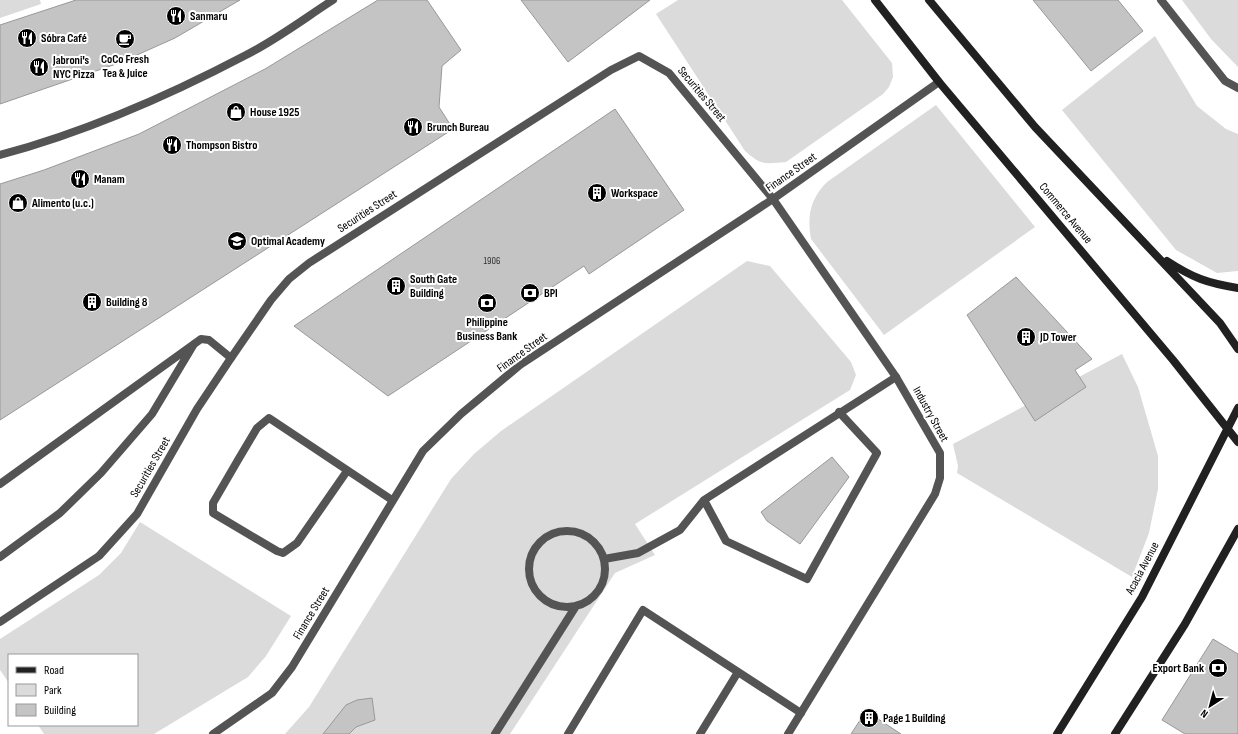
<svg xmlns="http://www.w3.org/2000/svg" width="1238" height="734" font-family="'Sofia Sans Condensed',sans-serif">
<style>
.green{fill:#dbdbdb}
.building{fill:#c4c4c4;stroke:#989898}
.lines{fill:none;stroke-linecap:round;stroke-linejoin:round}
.lane{stroke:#545454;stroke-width:8}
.street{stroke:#545454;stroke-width:8}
.secondary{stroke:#212121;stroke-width:8}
.labels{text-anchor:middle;stroke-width:4;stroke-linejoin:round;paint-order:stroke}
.number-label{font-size:10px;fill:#313131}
.poi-label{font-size:12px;font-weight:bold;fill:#000;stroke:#fff;text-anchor:start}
.street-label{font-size:12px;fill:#000;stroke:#fff}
</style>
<rect width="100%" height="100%" fill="#fff"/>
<!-- green -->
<path class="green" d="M0 0H40L41 4 0 18Z
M678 0H842L892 63 893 77 889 87 883 94 786 162C764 164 761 165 745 151L656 14Z
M1182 0H1238V67L1211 39Z
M1155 36 1197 106 1226 129 1238 134V271L1217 273 1176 250 1062 110Z
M936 105 1035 227 884 335 811 239C807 216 810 199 827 182Z
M747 261 770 266 851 362 856 375 850 390 635 524 655 555 615 573 510 734H285L309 707 451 479 474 454 501 431Z
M1122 354 1138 387 1158 456V489L1149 533 1132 577 957 473 958 466 953 444Z
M140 522 291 616 266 656 248 677 154 734H44L38 725H137V655H9V683L0 670V639L99 575 121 553Z"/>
<!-- building -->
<path class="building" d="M76 0H240L175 38 119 63 0 104V25Z
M378 0H427L461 50 442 66 439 107 453 129 0 420V184L44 170 139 134 265 69Z
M521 0H650L568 62Z
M1033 0H1118L1143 31 1091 71Z
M615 109 684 210 589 274 584 266 388 396 294 326Z
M1016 277 1092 359 1075 370 1086 387 1035 421 967 315Z
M832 457 849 477 800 544 767 521 761 512Z
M1213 639 1238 654V734H1185L1162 720Z
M372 698 375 720 356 727 349 734H323L346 705 357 700Z
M866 711 901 734H851Z"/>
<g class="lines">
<!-- lane -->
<path class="lane" d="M0 155C86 132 168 96 246 55 276 40 305 18 333 0
M347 471 297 543 283 553 277 551 213 513V503L238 460 257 428 269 418 392 500
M0 484 201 339 209 340 231 358
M704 500 726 541 807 579 877 453 839 412
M529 569a38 38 0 1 1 76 0a38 38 0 1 1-76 0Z
M0 557 60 513 101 473 152 414 194 344
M604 559 638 553 680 530 704 500 896 377
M495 734 576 606
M568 734 643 610 801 713
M700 734 738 672"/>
<!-- street -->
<path class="street" d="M1161 0 1225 81 1238 88
M0 622 99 556 137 514 197 409 231 358 271 300 289 279 309 263 611 70 639 56 669 73 773 199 896 377 940 453V478L935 494 788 734
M213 734 272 693 292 667 423 451 461 414 520 365 773 199 939 82"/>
<!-- secondary -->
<path class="secondary" d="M875 0 939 82 1173 360 1238 442
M929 0 1035 127 1220 323 1238 349
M1167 261C1193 278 1207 283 1238 288
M1057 734 1142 597 1238 408
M1115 734 1185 624 1238 529"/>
</g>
<!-- icons -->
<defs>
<g id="restaurant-disc" transform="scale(1)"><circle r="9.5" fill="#000" stroke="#fff"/><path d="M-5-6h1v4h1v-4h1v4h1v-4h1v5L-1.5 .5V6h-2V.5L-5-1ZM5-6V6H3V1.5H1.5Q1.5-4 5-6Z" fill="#fff"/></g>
<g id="cafe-disc" transform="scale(1)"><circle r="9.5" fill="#000" stroke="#fff"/><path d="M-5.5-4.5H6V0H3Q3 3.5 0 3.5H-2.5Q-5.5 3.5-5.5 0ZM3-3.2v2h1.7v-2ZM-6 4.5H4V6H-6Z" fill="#fff"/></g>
<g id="shop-disc" transform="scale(1)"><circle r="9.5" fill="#000" stroke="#fff"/><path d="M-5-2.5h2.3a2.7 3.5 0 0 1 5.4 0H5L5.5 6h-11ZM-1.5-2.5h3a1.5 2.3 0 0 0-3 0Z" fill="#fff"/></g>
<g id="building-disc" transform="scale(1)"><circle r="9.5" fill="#000" stroke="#fff"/><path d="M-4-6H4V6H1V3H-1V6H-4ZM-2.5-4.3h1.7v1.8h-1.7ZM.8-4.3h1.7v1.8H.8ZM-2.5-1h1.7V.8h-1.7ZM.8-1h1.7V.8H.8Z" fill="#fff"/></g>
<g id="school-disc" transform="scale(1)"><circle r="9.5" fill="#000" stroke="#fff"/><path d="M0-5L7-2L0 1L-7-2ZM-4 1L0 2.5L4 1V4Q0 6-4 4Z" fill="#fff"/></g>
<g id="bank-disc" transform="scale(1)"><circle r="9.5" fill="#000" stroke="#fff"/><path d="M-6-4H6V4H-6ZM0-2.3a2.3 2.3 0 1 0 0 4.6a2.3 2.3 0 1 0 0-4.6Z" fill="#fff"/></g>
</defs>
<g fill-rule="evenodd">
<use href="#restaurant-disc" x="176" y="16"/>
<use href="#restaurant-disc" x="27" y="38"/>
<use href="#cafe-disc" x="125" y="39"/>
<use href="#restaurant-disc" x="39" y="67"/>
<use href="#shop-disc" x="236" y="112"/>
<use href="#restaurant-disc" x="413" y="127"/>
<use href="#restaurant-disc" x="172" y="145"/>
<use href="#restaurant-disc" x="80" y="179"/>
<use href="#building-disc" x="597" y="193"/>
<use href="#shop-disc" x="18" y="203"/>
<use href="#school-disc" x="237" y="241"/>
<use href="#building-disc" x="396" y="286"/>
<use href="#bank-disc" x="530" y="293"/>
<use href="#building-disc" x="92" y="302"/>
<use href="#bank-disc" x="487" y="303"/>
<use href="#building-disc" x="1026" y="337"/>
<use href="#bank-disc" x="1218" y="668"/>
<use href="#building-disc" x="869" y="718"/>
</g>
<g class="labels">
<!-- number labels -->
<g class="number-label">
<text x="492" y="264">1906</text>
</g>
<!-- poi labels -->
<g class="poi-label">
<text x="190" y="20">Sanmaru</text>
<text x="41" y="42">Sóbra Café</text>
<text x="125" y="63" text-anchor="middle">CoCo Fresh<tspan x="125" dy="14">Tea &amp; Juice</tspan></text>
<text x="53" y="64">Jabroni's<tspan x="53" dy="14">NYC Pizza</tspan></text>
<text x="250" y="116">House 1925</text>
<text x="427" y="131">Brunch Bureau</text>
<text x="186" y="149">Thompson Bistro</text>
<text x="94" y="183">Manam</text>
<text x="611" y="197">Workspace</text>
<text x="32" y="207">Alimento (u.c.)</text>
<text x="251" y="245">Optimal Academy</text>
<text x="410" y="283">South Gate<tspan x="410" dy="14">Building</tspan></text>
<text x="544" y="297">BPI</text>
<text x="106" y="306">Building 8</text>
<text x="487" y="326" text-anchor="middle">Philippine<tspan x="487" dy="14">Business Bank</tspan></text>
<text x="1040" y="341">JD Tower</text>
<text x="1204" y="672" text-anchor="end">Export Bank</text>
<text x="883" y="722">Page 1 Building</text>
</g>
<!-- street labels -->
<g class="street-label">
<text transform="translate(702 94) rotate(50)" y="4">Securities Street</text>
<text transform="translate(791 172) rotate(-35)" y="4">Finance Street</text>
<text transform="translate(367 211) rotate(-33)" y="4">Securities Street</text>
<text transform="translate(1066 213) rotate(50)" y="4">Commerce Avenue</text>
<text transform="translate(522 352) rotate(-36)" y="4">Finance Street</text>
<text transform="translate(931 414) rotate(61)" y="4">Industry Street</text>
<text transform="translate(150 467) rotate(-60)" y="4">Securities Street</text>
<text transform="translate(1142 568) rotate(-62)" y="4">Acacia Avenue</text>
<text transform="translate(311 613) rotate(-59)" y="4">Finance Street</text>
</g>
</g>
<!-- legend -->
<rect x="8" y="654" width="130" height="72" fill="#ffffff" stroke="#999999"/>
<rect x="16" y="667" width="20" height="6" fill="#212121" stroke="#999999"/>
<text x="44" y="674" font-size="12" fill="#000000">Road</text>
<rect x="16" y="684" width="20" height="12" fill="#dbdbdb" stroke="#999999"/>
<text x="44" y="694" font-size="12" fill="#000000">Park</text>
<rect x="16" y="704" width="20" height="12" fill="#c4c4c4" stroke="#999999"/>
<text x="44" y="714" font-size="12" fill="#000000">Building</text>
<!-- north arrow -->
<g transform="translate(1210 706) rotate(216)" stroke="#ffffff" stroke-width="3" paint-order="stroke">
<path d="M0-3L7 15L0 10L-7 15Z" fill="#000000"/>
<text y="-6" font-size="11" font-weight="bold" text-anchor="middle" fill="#000000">N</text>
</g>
</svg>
